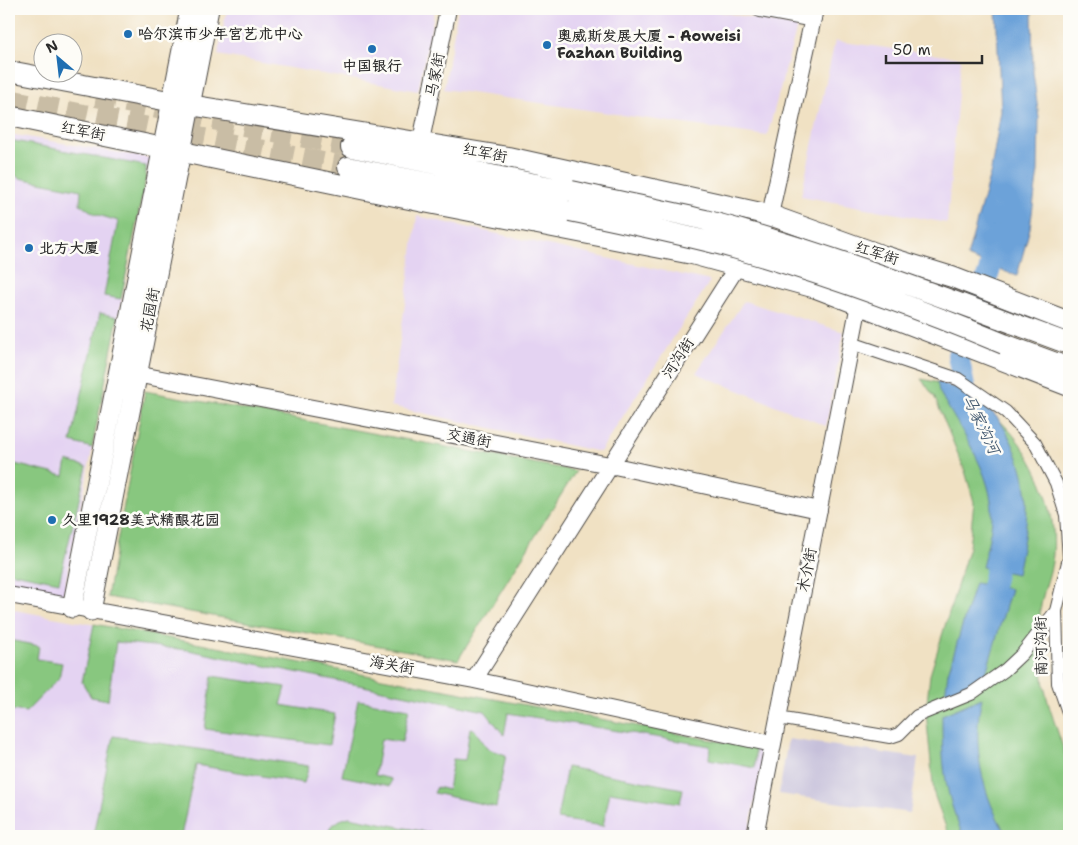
<svg xmlns="http://www.w3.org/2000/svg" width="1078" height="845" font-family="'Shantell Sans','LXGW WenKai TC',sans-serif">
<style>
.built{fill:#e4d3f2}
.industrial{fill:#c6c0da}
.green{fill:#88c77f;stroke:#5a7955}
.water{fill:#6ca2d9;stroke:#4c6682}
.lines{fill:none;stroke-linecap:round;stroke-linejoin:round}
.river{stroke:#6ca2d9;stroke-width:22}
.primary-tunnel{stroke:#c9bda5;stroke-width:20;stroke-dasharray:20 10;stroke-linecap:butt}
.minor-casing{stroke:#494642;stroke-width:14}
.tertiary-casing{stroke:#494642;stroke-width:18}
.secondary-casing{stroke:#494642;stroke-width:21}
.primary-casing{stroke:#494642;stroke-width:22}
.minor{stroke:#fff;stroke-width:12}
.tertiary{stroke:#fff;stroke-width:16}
.secondary{stroke:#fff;stroke-width:19}
.primary{stroke:#fff;stroke-width:20}
.primary-bridge-casing{stroke:#494642;stroke-width:22;stroke-linecap:butt}
.primary-bridge{stroke:#fff;stroke-width:20}
.poi-dot{fill:#1f6fb2;stroke:#fdfcf7;stroke-width:2}
.labels{text-anchor:middle;stroke-width:5;stroke-linejoin:round;paint-order:stroke}
.poi-label{font-size:15px;font-weight:bold;fill:#2b2b2b;stroke:#fdfcf7;text-anchor:start}
.street-label{font-size:15px;fill:#2b2b2b;stroke:#fdfcf7}
.water-label{font-size:16px;font-style:italic;fill:#455b71;stroke:#fdfcf7}
</style>
<rect width="100%" height="100%" fill="#fdfcf7"/>
<filter id="ink" filterUnits="userSpaceOnUse"><feTurbulence type="fractalNoise" baseFrequency=".02" numOctaves="2"/><feDisplacementMap in="SourceGraphic" scale="10" xChannelSelector="R" yChannelSelector="G"/><feConvolveMatrix kernelMatrix="1 2 1 2 8 2 1 2 1" color-interpolation-filters="sRGB"/></filter>
<filter id="wash" filterUnits="userSpaceOnUse"><feTurbulence type="fractalNoise" baseFrequency=".0096" numOctaves="4" result="noise"/><feDisplacementMap in="SourceGraphic" scale="20" xChannelSelector="R" yChannelSelector="G"/><feGaussianBlur stdDeviation="1.12" result="paint"/><feColorMatrix in="noise" values="0 0 0 0 0 0 0 0 0 0 0 0 0 0 0 0 0 1.4 0 .05"/><feComposite in="paint" operator="in"/></filter>
<g filter="url(#wash)">
<rect width="100%" height="100%" fill="#f0e1c3"/>
<!-- built -->
<path class="built" d="M227 9H435L418 91 218 55Z
M458 9H705L797 27 767 136 444 89Z
M835 41 961 58 947 223 801 196Z
M9 134 150 158 63 597 9 585Z
M417 216 710 281 600 452 391 406Z
M744 301 844 332 826 426 696 373Z
M9 609 765 749 748 836H9Z"/>
<!-- industrial -->
<path class="industrial" d="M788 739 918 758 910 813 779 794Z"/>
<!-- green -->
<path class="green" d="M9 140 146 166V177L121 299 104 296 118 221 95 214 80 204 81 190 19 178 9 170Z
M100 313 118 317 92 448 71 442Z
M921 379C998 391 1060 476 1053 554 1052 571 1044 588 1041 605 1038 622 1042 651 1042 669 1044 705 1063 737 1069 772 1073 792 1069 816 1069 836H949L934 794 926 712 930 675 969 547 974 502 965 471 934 396Z
M145 391 576 471 458 660 107 597Z
M67 461 87 467 59 582 9 572V498L15 464 64 476Z
M94 624 755 748V768L709 759 710 746 508 713 504 735 485 711 188 650 116 642 108 700 91 697 82 682Z
M9 640 39 646 37 659 62 663 59 678 26 712 11 710 9 719Z
M212 676 286 687 281 705 335 714 329 745 205 729Z
M358 700 409 709 402 742 381 739 375 775 391 779 390 786 342 776Z
M470 728 474 729 488 749 506 755 496 807 434 793 437 787 448 790 453 759 465 760Z
M113 736 309 766 304 783 196 765 181 836H93Z
M567 767 683 789 680 803 610 792 603 826 557 819Z
M349 817 447 836H328L330 827 340 820Z"/>
<!-- water -->
<path class="water" d="M996 9H1032L1033 72 1039 118 1038 171 1030 228 1017 276 967 257 991 170 1001 111Z
M937 381C957 389 978 398 994 414 1012 433 1028 479 1027 506 1027 529 1021 552 1017 574L982 567C986 551 991 534 992 518 994 473 959 429 939 391Z
M975 583 1011 589 986 673 970 685 945 696 948 673Z
M982 698C971 743 982 799 1008 836H963C944 790 942 765 942 715Z"/>
<g class="lines">
<!-- river -->
<path class="river" d="M979 421 966 397 958 355 989 272 998 236
M985 616 1003 540"/>
</g>
</g>
<g filter="url(#ink)">
<g class="lines">
<!-- primary-tunnel -->
<path class="primary-tunnel" d="M96 97 351 147
M9 99 348 167"/>
<!-- minor casing -->
<g class="minor-casing">
<path id="minor" d="M1056 610 1058 683 1069 715
M778 718 890 737 899 734 917 716 971 694 1005 670 1022 654 1056 611 1069 558 1066 515 1056 483 1035 443 1006 412 958 379 851 343"/>
</g>
<!-- tertiary casing -->
<g class="tertiary-casing">
<path id="tertiary" d="M760 9 813 19
M421 141 448 9
M125 372 610 465 819 510
M9 595 474 680 773 744
M474 680 770 215 815 9
M755 836 859 304"/>
</g>
<!-- secondary casing -->
<g class="secondary-casing">
<path id="secondary" d="M72 608 190 9
M91 611 209 9"/>
</g>
<!-- primary casing -->
<g class="primary-casing">
<path id="primary" d="M9 71 190 105 508 157 770 215 881 255 952 277 1069 322
M9 116 424 202 692 254 816 288 1069 386
M351 147 571 191
M348 167 570 211
M1012 323 1069 344
M1004 344 1069 368"/>
</g>
<!-- minor -->
<use href="#minor" class="minor"/>
<!-- tertiary -->
<use href="#tertiary" class="tertiary"/>
<!-- secondary -->
<use href="#secondary" class="secondary"/>
<!-- primary -->
<use href="#primary" class="primary"/>
<!-- primary-bridge casing -->
<g class="primary-bridge-casing">
<path id="primary-bridge" d="M571 191C615 201 660 209 705 220 809 248 911 285 1012 323
M570 211C626 223 682 234 737 249 827 275 917 308 1004 344"/>
</g>
<!-- primary-bridge -->
<use href="#primary-bridge" class="primary-bridge"/>
</g>
</g>
<!-- markers -->
<g class="poi-dot">
<circle cx="128" cy="34" r="5"/>
<circle cx="547" cy="45" r="5"/>
<circle cx="372" cy="49" r="5"/>
<circle cx="29" cy="248" r="5"/>
<circle cx="52" cy="520" r="5"/>
</g>
<g class="labels">
<!-- poi labels -->
<g class="poi-label">
<text x="138" y="39">哈尔滨市少年宫艺术中心</text>
<text x="557" y="41">奥威斯发展大厦 - Aoweisi<tspan x="557" dy="17">Fazhan Building</tspan></text>
<text x="372" y="71" text-anchor="middle">中国银行</text>
<text x="39" y="253">北方大厦</text>
<text x="62" y="525">久里1928美式精酿花园</text>
</g>
<!-- street labels -->
<g class="street-label">
<text transform="translate(435 75) rotate(-79)" y="5">马家街</text>
<text transform="translate(83 131) rotate(11)" y="5">红军街</text>
<text transform="translate(485 153) rotate(11)" y="5">红军街</text>
<text transform="translate(877 253) rotate(18)" y="5">红军街</text>
<text transform="translate(150 310) rotate(-79)" y="5">花园街</text>
<text transform="translate(678 358) rotate(-57)" y="5">河沟街</text>
<text transform="translate(469 438) rotate(11)" y="5">交通街</text>
<text transform="translate(807 570) rotate(-79)" y="5">木介街</text>
<text transform="translate(1041 646) rotate(-91)" y="5">南河沟街</text>
<text transform="translate(392 665) rotate(10)" y="5">海关街</text>
</g>
<!-- water labels -->
<g class="water-label">
<text transform="translate(982 424) rotate(64)" y="6">马家沟河</text>
</g>
</g>
<!-- margin -->
<rect width="1078" height="845" fill="none" stroke="#fdfcf7" stroke-width="30"/>
<!-- north arrow -->
<g transform="translate(58 58) rotate(332)"><circle r="24" fill="#fdfcf7" stroke="#a9a8a5"/>
<path d="M0-4L9 19L0 12L-9 19Z" fill="#1f6fb2"/>
<text y="-8" font-size="14" font-weight="bold" text-anchor="middle" fill="#2b2b2b">N</text>
</g>
<!-- scale -->
<path d="M886 55v8h96v-8" fill="none" stroke="#2b2b2b" stroke-width="2.5"/>
<text x="893" y="55" font-size="15" fill="#2b2b2b" stroke="#fdfcf7" stroke-width="4" paint-order="stroke">50 m</text>
</svg>
